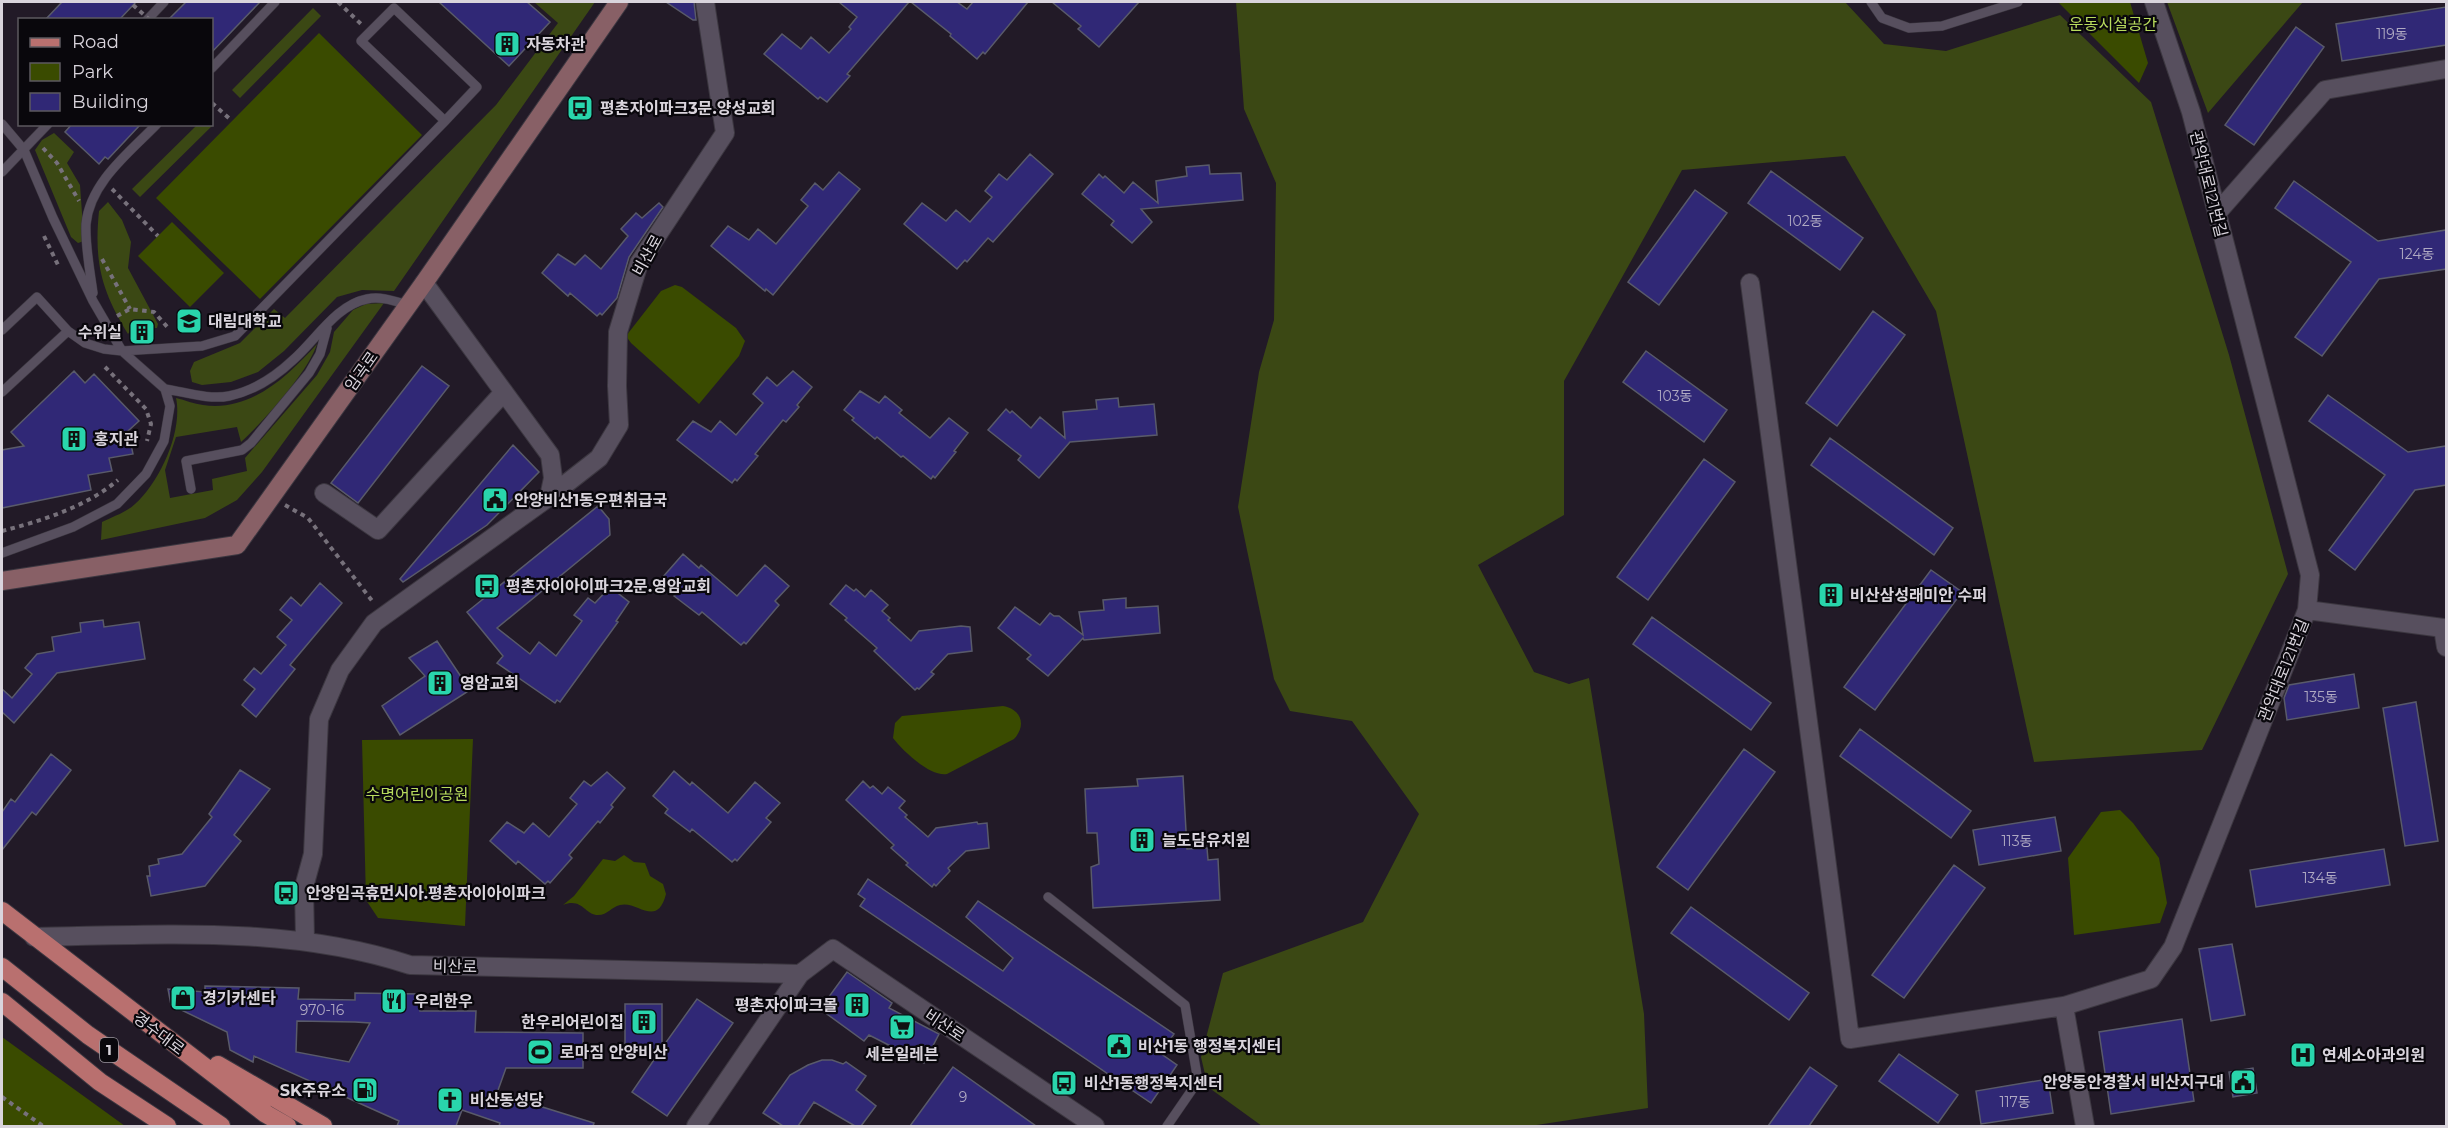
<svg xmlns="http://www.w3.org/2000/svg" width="2448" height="1128" font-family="Montserrat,'Noto Sans KR',sans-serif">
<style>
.green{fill:#3a4b00}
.forest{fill:#3b4814}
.building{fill:#302876;stroke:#595a6a;stroke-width:1.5;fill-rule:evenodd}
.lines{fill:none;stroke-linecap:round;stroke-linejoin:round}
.lane-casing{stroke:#3c3740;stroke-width:10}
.street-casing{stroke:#3c3740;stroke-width:20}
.secondary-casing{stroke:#3c3740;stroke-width:20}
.primary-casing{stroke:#3c3740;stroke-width:20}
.path{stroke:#77717b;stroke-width:4;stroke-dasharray:4.5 4.5;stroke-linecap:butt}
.lane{stroke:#574f5e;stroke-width:9}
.street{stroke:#574f5e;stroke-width:18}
.secondary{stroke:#886066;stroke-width:18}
.primary{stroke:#b9706f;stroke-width:18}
.path-bridge{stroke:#77717b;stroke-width:4;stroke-dasharray:4.5 4.5;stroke-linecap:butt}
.labels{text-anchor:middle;stroke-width:4.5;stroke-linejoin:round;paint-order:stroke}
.number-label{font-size:14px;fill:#afa9c2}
.shield{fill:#09070c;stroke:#9b969e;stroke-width:1.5}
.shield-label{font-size:15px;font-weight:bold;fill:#d9d4dc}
.park-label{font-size:16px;fill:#b8db5d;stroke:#09070c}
.poi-label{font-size:16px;font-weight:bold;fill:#d9d4dc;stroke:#09070c;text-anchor:start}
.street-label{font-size:16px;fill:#d9d4dc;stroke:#09070c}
</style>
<rect width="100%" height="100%" fill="#221a27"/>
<!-- green -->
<path class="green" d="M2058 2H2130L2148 63 2139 83Z
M319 33 422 135 260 299 156 198Z
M172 222 224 273 190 307 138 256Z
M675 285 682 287 736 328 745 341 739 356 699 404 631 343 626 336 661 291Z
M1003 706C1021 709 1027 725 1014 739L947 774C930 777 903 751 893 738L895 723 902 716Z
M473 739 465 926 378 918 366 900 362 740Z
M2120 810 2133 823 2159 858 2167 903 2160 923 2074 935 2068 858 2101 812Z
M624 855 634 862 645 863 650 876 663 884 666 894C657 929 637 900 620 905 611 907 608 915 598 915 585 915 582 897 563 905L574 896 603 859 615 861Z
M2 1037 125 1126H2Z"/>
<!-- forest -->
<path class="forest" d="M534 2H595L394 291 362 290 337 297 284 351 258 372 231 382 202 385 192 382 190 371 194 362 240 343 274 309 285 318 496 105 558 23Z
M1236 2H1845L1884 44 1946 51 2060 15 2151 102 2229 355 2288 574 2202 750 2034 762 1936 311 1845 156 1682 170 1564 381V515L1478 565 1534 672 1569 684 1589 678 1644 1014 1648 1108 1530 1126H1262L1208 1087 1201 1057 1223 973 1363 922 1419 814 1352 721 1290 711 1274 679 1238 507 1259 372 1274 320 1276 183 1244 109Z
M2167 2H2303L2208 113Z
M313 8 321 16 240 98 232 90Z
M212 124 213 125 140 197 132 189 197 125Z
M54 133 74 152 67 163 80 185 84 241 78 243 71 237 35 150 42 140Z
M108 202 122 220 131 242 128 268 158 324 157 328H153L150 323H136L128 334C101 290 94 262 99 211Z
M384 303 262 472 237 500 205 518 101 540 102 522C112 517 127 512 135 504 160 482 183 431 176 398 185 400 194 404 203 405 251 412 288 376 317 344 309 371 262 423 241 442L237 427 176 437 165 470 170 498 213 490 212 479 247 471 245 458 317 375 330 352 334 332 353 310 366 304Z"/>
<!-- building -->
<path class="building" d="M62 2H136L119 20H45Z
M186 2H260L212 52V20H168Z
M439 2H527L550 22 509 66Z
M666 2H694L696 20H693Z
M839 2H909L847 74 850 76 827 102 820 97 818 99 764 54 782 34 801 49 811 37 829 53 851 29 849 27 857 17Z
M911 2H957L967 9 973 2H1028L985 54 983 52 977 59 950 36 951 34Z
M1052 2H1139L1099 47 1078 29 1081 26Z
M2446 7V45L2342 61 2336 24Z
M2296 27 2324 47 2254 145 2225 125Z
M72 124H141L108 159 105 157 99 164 65 132Z
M1030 154 1053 174 993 242 988 238 967 262 965 260 957 269 904 224 922 203 946 221 956 210 970 222 992 197 985 191 999 174 1007 180Z
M1209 165 1210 174 1241 173 1243 200 1141 209 1152 222 1132 243 1111 225 1114 221 1082 194 1099 174 1103 178 1105 176 1124 193 1133 182 1158 203 1156 181 1187 176 1186 167Z
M1771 171 1863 238 1840 270 1748 203Z
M839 172 860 189 773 295 766 289 765 291 711 246 728 226 749 240 758 229 776 244 808 206 801 200 815 183 823 190Z
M2294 181 2378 241 2446 230V269L2379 279 2322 356 2295 337 2351 262 2275 208Z
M1695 190 1727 213 1659 305 1628 282Z
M659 203 663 207 629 257 617 298 602 315 600 313 597 316 570 293 568 296 542 273 558 254 575 265 585 255 601 269 628 236 621 229 636 213 642 218Z
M1873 311 1905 335 1837 426 1806 403Z
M134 333a8 8 0 1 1 16 0a8 8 0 1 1-16 0Z
M1646 351 1727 410 1704 442 1623 382Z
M422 366 449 386 358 503 331 483Z
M74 371 85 383 94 374 139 421 128 431 133 454 109 458 112 471 88 475 91 490 2 508V450L24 446 11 432Z
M793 371 812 387 797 405 799 407 786 422 783 420 755 454 758 456 737 481 735 479 732 483 677 440 693 421 711 432 720 421 736 435 763 403 753 394 767 377 777 386Z
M860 391 879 403 885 396 902 410 899 413 930 438 949 418 968 433 954 451 956 452 935 478 933 476 931 479 903 456 901 457 877 437 875 439 852 420 854 418 844 410Z
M2328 395 2408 452 2446 446V485L2415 490 2355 570 2329 550 2385 475 2309 421Z
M1118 398 1119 407 1154 404 1157 435 1070 442 1039 478 1018 460 1021 456 988 430 1006 409 1010 413 1012 411 1031 428 1040 417 1065 438 1063 412 1097 409 1096 400Z
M1830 438 1953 528 1934 555 1811 465Z
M513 445 539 472 487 525 403 582 400 579Z
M1704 459 1735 482 1648 600 1617 577Z
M598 506 609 519 610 535 497 628 530 654 539 642 556 656 582 621 574 615 588 598 595 603 610 587 629 602 616 621 618 622 560 702 557 700 555 703 497 663 503 656 467 612Z
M683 554 699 568 701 565 737 596 765 565 789 586 775 601 779 605 746 644 744 642 741 645 702 612 699 615 674 596 678 592 662 578Z
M1931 570 1962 592 1875 710 1844 687Z
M320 583 342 603 290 665 295 669 256 717 242 705 255 689 244 680 254 668 261 674 286 645 277 637 292 620 280 610 291 597 301 606Z
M846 585 854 591 856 589 865 597 871 590 888 605 882 611 890 618 888 620 911 641 919 631 961 626 970 627 972 651 948 654 931 672 934 674 919 689 917 688 915 690 874 651 877 648 845 620 847 618 830 604Z
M1126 598V608L1158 606 1160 633 1084 640 1083 638 1048 676 1027 659 1031 655 998 628 1015 607 1040 625 1050 613 1054 616H1059L1083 635 1079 612 1104 610 1103 600Z
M1652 617 1771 703 1751 730 1633 644Z
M103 620 104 627 139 622 145 659 57 673 14 723 2 712V689L12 698 32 674 25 668 37 654 54 651 52 637 81 632 80 623Z
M437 641 470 690 400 735 382 706 425 676 409 658Z
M2354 674 2359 708 2287 720 2284 698 2289 685Z
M2416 702 2438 841 2405 846 2383 708Z
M1860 729 1971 811 1951 838 1840 756Z
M1744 749 1775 772 1688 890 1657 867Z
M51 754 71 770 36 815 32 812 2 850V812L11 799 15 802Z
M240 770 270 789 234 835 241 841 205 886 151 896 147 876H150L149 866 159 864 158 859 182 854 212 817 209 814Z
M674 771 690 785 692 782 728 813 755 782 780 803 766 818 771 822 737 861 735 859 732 862 692 829 690 832 665 813 668 809 653 796Z
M607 772 625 788 611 805 613 807 600 823 598 821 569 855 572 858 550 883 548 881 545 884 518 861 516 864 490 841 507 822 524 833 533 823 549 837 577 804 570 798 584 781 591 786Z
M1183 776 1187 849 1207 848 1208 860 1218 859 1220 900 1093 908 1091 867 1099 864 1097 833H1087L1085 789 1138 786 1137 779Z
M863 781 870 788 873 786 882 794 888 787 905 801 899 808 907 815 905 817 928 837 936 828 977 822 978 824 987 823 989 848 966 851 948 868 950 871 936 886 934 884 932 887 906 865 908 863 891 848 894 845 846 800Z
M2055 817 2061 851 1979 865 1973 830Z
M2384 849 2390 885 2256 907 2250 870Z
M1954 865 1985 888 1904 998 1872 975Z
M868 879 1003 971 1013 958 966 917 978 901 1174 1034 1160 1053 1177 1065 1151 1103 860 906 865 899 858 894Z
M1691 907 1809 993 1789 1020 1671 933Z
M2232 944 2245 1015 2211 1021 2199 949Z
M847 972 892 1003 889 1008 939 1034 924 1063 869 1035 864 1041 820 1009Z
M205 986 299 988 298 999 355 1000V993L421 994 420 1011H476L475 1032 583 1033V1068H506L497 1093 594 1123 593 1126H499L500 1123 462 1110 456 1126H397L399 1121 254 1056 253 1062 230 1050 227 1032 171 1005 168 989 205 992ZM297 1021 355 1022 370 1023 349 1062 296 1052Z
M697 999 733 1023 667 1116 632 1092 658 1054H625V1004H662V1048Z
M2182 1019 2194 1101 2111 1114 2099 1032Z
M1899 1054 1958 1095 1938 1123 1879 1081Z
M822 1060H832L843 1064 846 1062 866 1076 856 1090 876 1106 861 1126H855L814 1102 798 1126H783L763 1113 790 1075 808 1065Z
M953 1067 1036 1126H910Z
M1810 1067 1837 1086 1809 1126H1768Z
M2253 1068 2257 1093 2233 1097 2229 1072Z
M2048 1079 2053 1113 1981 1124 1976 1091Z"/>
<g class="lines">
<!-- lane casing -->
<g class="lane-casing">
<path id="lane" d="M1871 2 1882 18 1909 28 1942 26 2018 2
M147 20 164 2
M212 68 275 2
M2 124 24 150 53 218 93 301 122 351 165 389 170 406 164 441 146 474 117 504 73 527 2 553
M2 172 48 124
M93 293C90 271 85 246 86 224 90 182 130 152 157 124
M2 330 37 297 68 331 2 392
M68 331 85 343 104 349 122 351 202 346 235 336 445 121 477 87 394 8 361 41 445 121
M165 389C185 392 209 400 229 396 253 391 275 377 293 360 316 340 336 305 367 299 381 296 394 301 408 305
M191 489 186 461 242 450 251 443 309 373 320 354 327 328
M1048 897 1185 1005 1198 1081 1167 1126"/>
</g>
<!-- street casing -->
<g class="street-casing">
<path id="street" d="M2217 213 2325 90 2446 69
M424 283 550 455 553 478 549 497
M1750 283 1850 1039 2064 1006
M324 493 378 530 504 392
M2307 610 2443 628 2446 647
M34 937C160 935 288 925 410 965L800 974 833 949 1095 1126
M305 940 304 887 313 854 319 719 340 670 374 623 549 497 599 458 619 425 617 386 618 332 639 263 725 133 705 2
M696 1126 800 974
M2085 1126 2064 1006 2151 979 2173 947 2307 610 2310 575 2191 112 2154 2"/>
</g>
<!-- secondary casing -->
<g class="secondary-casing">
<path id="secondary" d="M2 581 237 545 424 283 619 2"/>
</g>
<!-- primary casing -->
<g class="primary-casing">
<path id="primary" d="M2 911 266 1114 287 1126
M2 967 88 1035 221 1126
M2 1002 100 1082 167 1126
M218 1065 323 1126"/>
</g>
<!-- path -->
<path class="path" d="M338 2 361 24
M212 103 232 121
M43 148 57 163 79 201
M112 189 158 236
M44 236 59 267
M102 259 130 309
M117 316 130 309 154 312 170 330
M105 367 146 409 151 424 147 441
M285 505 308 518 373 602
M2 531C41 521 86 507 118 480
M2 1097 43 1126"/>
<!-- lane -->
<use href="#lane" class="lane"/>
<!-- street -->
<use href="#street" class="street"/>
<!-- secondary -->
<use href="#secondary" class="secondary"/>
<!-- primary -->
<use href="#primary" class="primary"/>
<!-- path-bridge -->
<path class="path-bridge" d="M133 5 150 20"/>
</g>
<!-- icons -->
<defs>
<g id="building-square" transform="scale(1.35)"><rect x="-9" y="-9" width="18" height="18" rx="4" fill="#29d5ac" stroke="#09070c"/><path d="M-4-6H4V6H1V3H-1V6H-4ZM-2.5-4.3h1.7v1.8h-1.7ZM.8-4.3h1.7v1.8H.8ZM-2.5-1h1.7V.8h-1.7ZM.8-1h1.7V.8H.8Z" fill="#111"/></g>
<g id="bus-square" transform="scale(1.35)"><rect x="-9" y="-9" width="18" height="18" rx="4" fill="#29d5ac" stroke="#09070c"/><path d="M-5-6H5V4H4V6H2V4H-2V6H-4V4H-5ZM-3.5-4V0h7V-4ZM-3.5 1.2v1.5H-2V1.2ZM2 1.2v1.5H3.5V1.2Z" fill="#111"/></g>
<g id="university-square" transform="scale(1.35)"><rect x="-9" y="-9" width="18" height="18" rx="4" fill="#29d5ac" stroke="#09070c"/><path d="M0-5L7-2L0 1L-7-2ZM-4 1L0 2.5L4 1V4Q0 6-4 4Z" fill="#111"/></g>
<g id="civic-square" transform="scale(1.35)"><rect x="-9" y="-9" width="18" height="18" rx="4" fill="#29d5ac" stroke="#09070c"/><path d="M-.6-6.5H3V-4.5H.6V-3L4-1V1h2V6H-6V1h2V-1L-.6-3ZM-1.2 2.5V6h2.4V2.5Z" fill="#111"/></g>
<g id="shop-square" transform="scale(1.35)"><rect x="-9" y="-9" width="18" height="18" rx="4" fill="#29d5ac" stroke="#09070c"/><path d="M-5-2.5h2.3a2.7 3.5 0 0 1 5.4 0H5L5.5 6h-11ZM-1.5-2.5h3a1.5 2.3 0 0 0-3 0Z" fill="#111"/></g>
<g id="restaurant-square" transform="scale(1.35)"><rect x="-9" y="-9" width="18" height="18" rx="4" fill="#29d5ac" stroke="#09070c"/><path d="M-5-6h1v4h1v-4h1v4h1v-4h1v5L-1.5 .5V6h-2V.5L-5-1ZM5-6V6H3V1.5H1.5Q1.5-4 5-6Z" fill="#111"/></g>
<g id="supermarket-square" transform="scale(1.35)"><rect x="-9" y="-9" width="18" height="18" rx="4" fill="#29d5ac" stroke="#09070c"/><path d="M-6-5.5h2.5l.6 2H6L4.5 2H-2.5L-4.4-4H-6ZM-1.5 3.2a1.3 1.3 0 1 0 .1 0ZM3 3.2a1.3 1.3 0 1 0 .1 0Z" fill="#111"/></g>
<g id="stadium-square" transform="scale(1.35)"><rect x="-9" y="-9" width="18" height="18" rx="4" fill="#29d5ac" stroke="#09070c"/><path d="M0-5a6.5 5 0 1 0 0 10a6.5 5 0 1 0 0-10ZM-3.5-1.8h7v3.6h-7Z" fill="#111"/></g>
<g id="hospital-square" transform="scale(1.35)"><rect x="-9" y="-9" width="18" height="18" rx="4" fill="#29d5ac" stroke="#09070c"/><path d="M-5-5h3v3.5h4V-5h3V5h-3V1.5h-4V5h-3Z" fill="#111"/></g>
<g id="fuel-square" transform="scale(1.35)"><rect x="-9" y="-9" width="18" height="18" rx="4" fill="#29d5ac" stroke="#09070c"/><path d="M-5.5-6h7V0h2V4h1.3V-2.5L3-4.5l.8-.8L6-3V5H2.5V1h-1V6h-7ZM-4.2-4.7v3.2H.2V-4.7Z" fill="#111"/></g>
<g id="church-square" transform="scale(1.35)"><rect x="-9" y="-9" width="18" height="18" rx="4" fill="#29d5ac" stroke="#09070c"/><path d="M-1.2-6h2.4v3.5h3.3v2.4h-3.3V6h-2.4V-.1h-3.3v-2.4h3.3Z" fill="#111"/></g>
</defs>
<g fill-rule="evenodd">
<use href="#building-square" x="507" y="44"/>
<use href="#bus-square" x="580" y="108"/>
<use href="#university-square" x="189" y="321"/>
<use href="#building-square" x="142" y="332"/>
<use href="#building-square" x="74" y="439"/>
<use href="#civic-square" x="495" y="500"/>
<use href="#bus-square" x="487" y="586"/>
<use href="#building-square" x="1831" y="595"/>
<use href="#building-square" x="440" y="683"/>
<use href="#building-square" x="1142" y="840"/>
<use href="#bus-square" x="286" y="893"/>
<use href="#shop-square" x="183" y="998"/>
<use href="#restaurant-square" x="394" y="1001"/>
<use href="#building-square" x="857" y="1005"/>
<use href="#building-square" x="644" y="1022"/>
<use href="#supermarket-square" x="902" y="1027"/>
<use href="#civic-square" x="1119" y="1046"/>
<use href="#stadium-square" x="540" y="1052"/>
<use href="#hospital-square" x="2303" y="1055"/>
<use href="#civic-square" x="2243" y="1082"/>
<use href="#bus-square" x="1064" y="1083"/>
<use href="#fuel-square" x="365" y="1090"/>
<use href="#church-square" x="450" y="1100"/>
</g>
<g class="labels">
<!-- number labels -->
<g class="number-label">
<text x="2392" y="39">119동</text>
<text x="1805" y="226">102동</text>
<text x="2417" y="259">124동</text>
<text x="1675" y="401">103동</text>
<text x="2321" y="702">135동</text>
<text x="2017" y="846">113동</text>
<text x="2320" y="883">134동</text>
<text x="322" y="1015">970-16</text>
<text x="963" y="1102">9</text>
<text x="2015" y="1107">117동</text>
</g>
<!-- shield labels -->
<rect class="shield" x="100" y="1038" width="18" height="24" rx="4.5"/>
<g class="shield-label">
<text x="109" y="1055">1</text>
</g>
<!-- park labels -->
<g class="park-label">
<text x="2113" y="30">운동시설공간</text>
<text x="417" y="800">수명어린이공원</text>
</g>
<!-- poi labels -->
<g class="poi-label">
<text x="526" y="50">자동차관</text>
<text x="600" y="114">평촌자이파크3문.양성교회</text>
<text x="208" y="327">대림대학교</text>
<text x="122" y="338" text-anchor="end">수위실</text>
<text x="94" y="445">홍지관</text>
<text x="514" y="506">안양비산1동우편취급국</text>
<text x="506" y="592">평촌자이아이파크2문.영암교회</text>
<text x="1850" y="601">비산삼성래미안 수퍼</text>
<text x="460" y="689">영암교회</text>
<text x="1162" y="846">늘도담유치원</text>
<text x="306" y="899">안양임곡휴먼시아.평촌자이아이파크</text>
<text x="202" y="1004">경기카센타</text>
<text x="414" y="1007">우리한우</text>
<text x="838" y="1011" text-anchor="end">평촌자이파크몰</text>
<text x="624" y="1028" text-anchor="end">한우리어린이집</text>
<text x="1138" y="1052">비산1동 행정복지센터</text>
<text x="560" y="1058">로마짐 안양비산</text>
<text x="902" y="1060" text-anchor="middle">세븐일레븐</text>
<text x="2322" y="1061">연세소아과의원</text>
<text x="2224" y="1088" text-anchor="end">안양동안경찰서 비산지구대</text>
<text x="1084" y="1089">비산1동행정복지센터</text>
<text x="346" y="1096" text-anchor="end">SK주유소</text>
<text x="470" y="1106">비산동성당</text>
</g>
<!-- street labels -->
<g class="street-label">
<text transform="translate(2209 184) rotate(76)" y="6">관악대로121번길</text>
<text transform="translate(647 255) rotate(-61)" y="6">비산로</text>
<text transform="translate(361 371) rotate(-55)" y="6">임곡로</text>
<text transform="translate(2283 670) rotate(-68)" y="6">관악대로121번길</text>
<text transform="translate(455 966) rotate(1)" y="6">비산로</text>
<text transform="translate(945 1025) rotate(34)" y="6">비산로</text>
<text transform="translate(159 1033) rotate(37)" y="6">경수대로</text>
</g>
</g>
<!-- border -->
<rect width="2448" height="1128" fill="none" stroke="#d9d4dc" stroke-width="6"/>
<!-- legend -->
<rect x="18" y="18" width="195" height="108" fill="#09070c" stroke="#5c595f" stroke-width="1.5"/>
<rect x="30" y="38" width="30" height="9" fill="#b9706f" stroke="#5c595f" stroke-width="1.5"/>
<text x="72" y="48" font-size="18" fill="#d9d4dc">Road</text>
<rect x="30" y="63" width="30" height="18" fill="#3a4b00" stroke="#5c595f" stroke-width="1.5"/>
<text x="72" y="78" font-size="18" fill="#d9d4dc">Park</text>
<rect x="30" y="93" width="30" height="18" fill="#302876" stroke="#5c595f" stroke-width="1.5"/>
<text x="72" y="108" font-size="18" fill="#d9d4dc">Building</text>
</svg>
